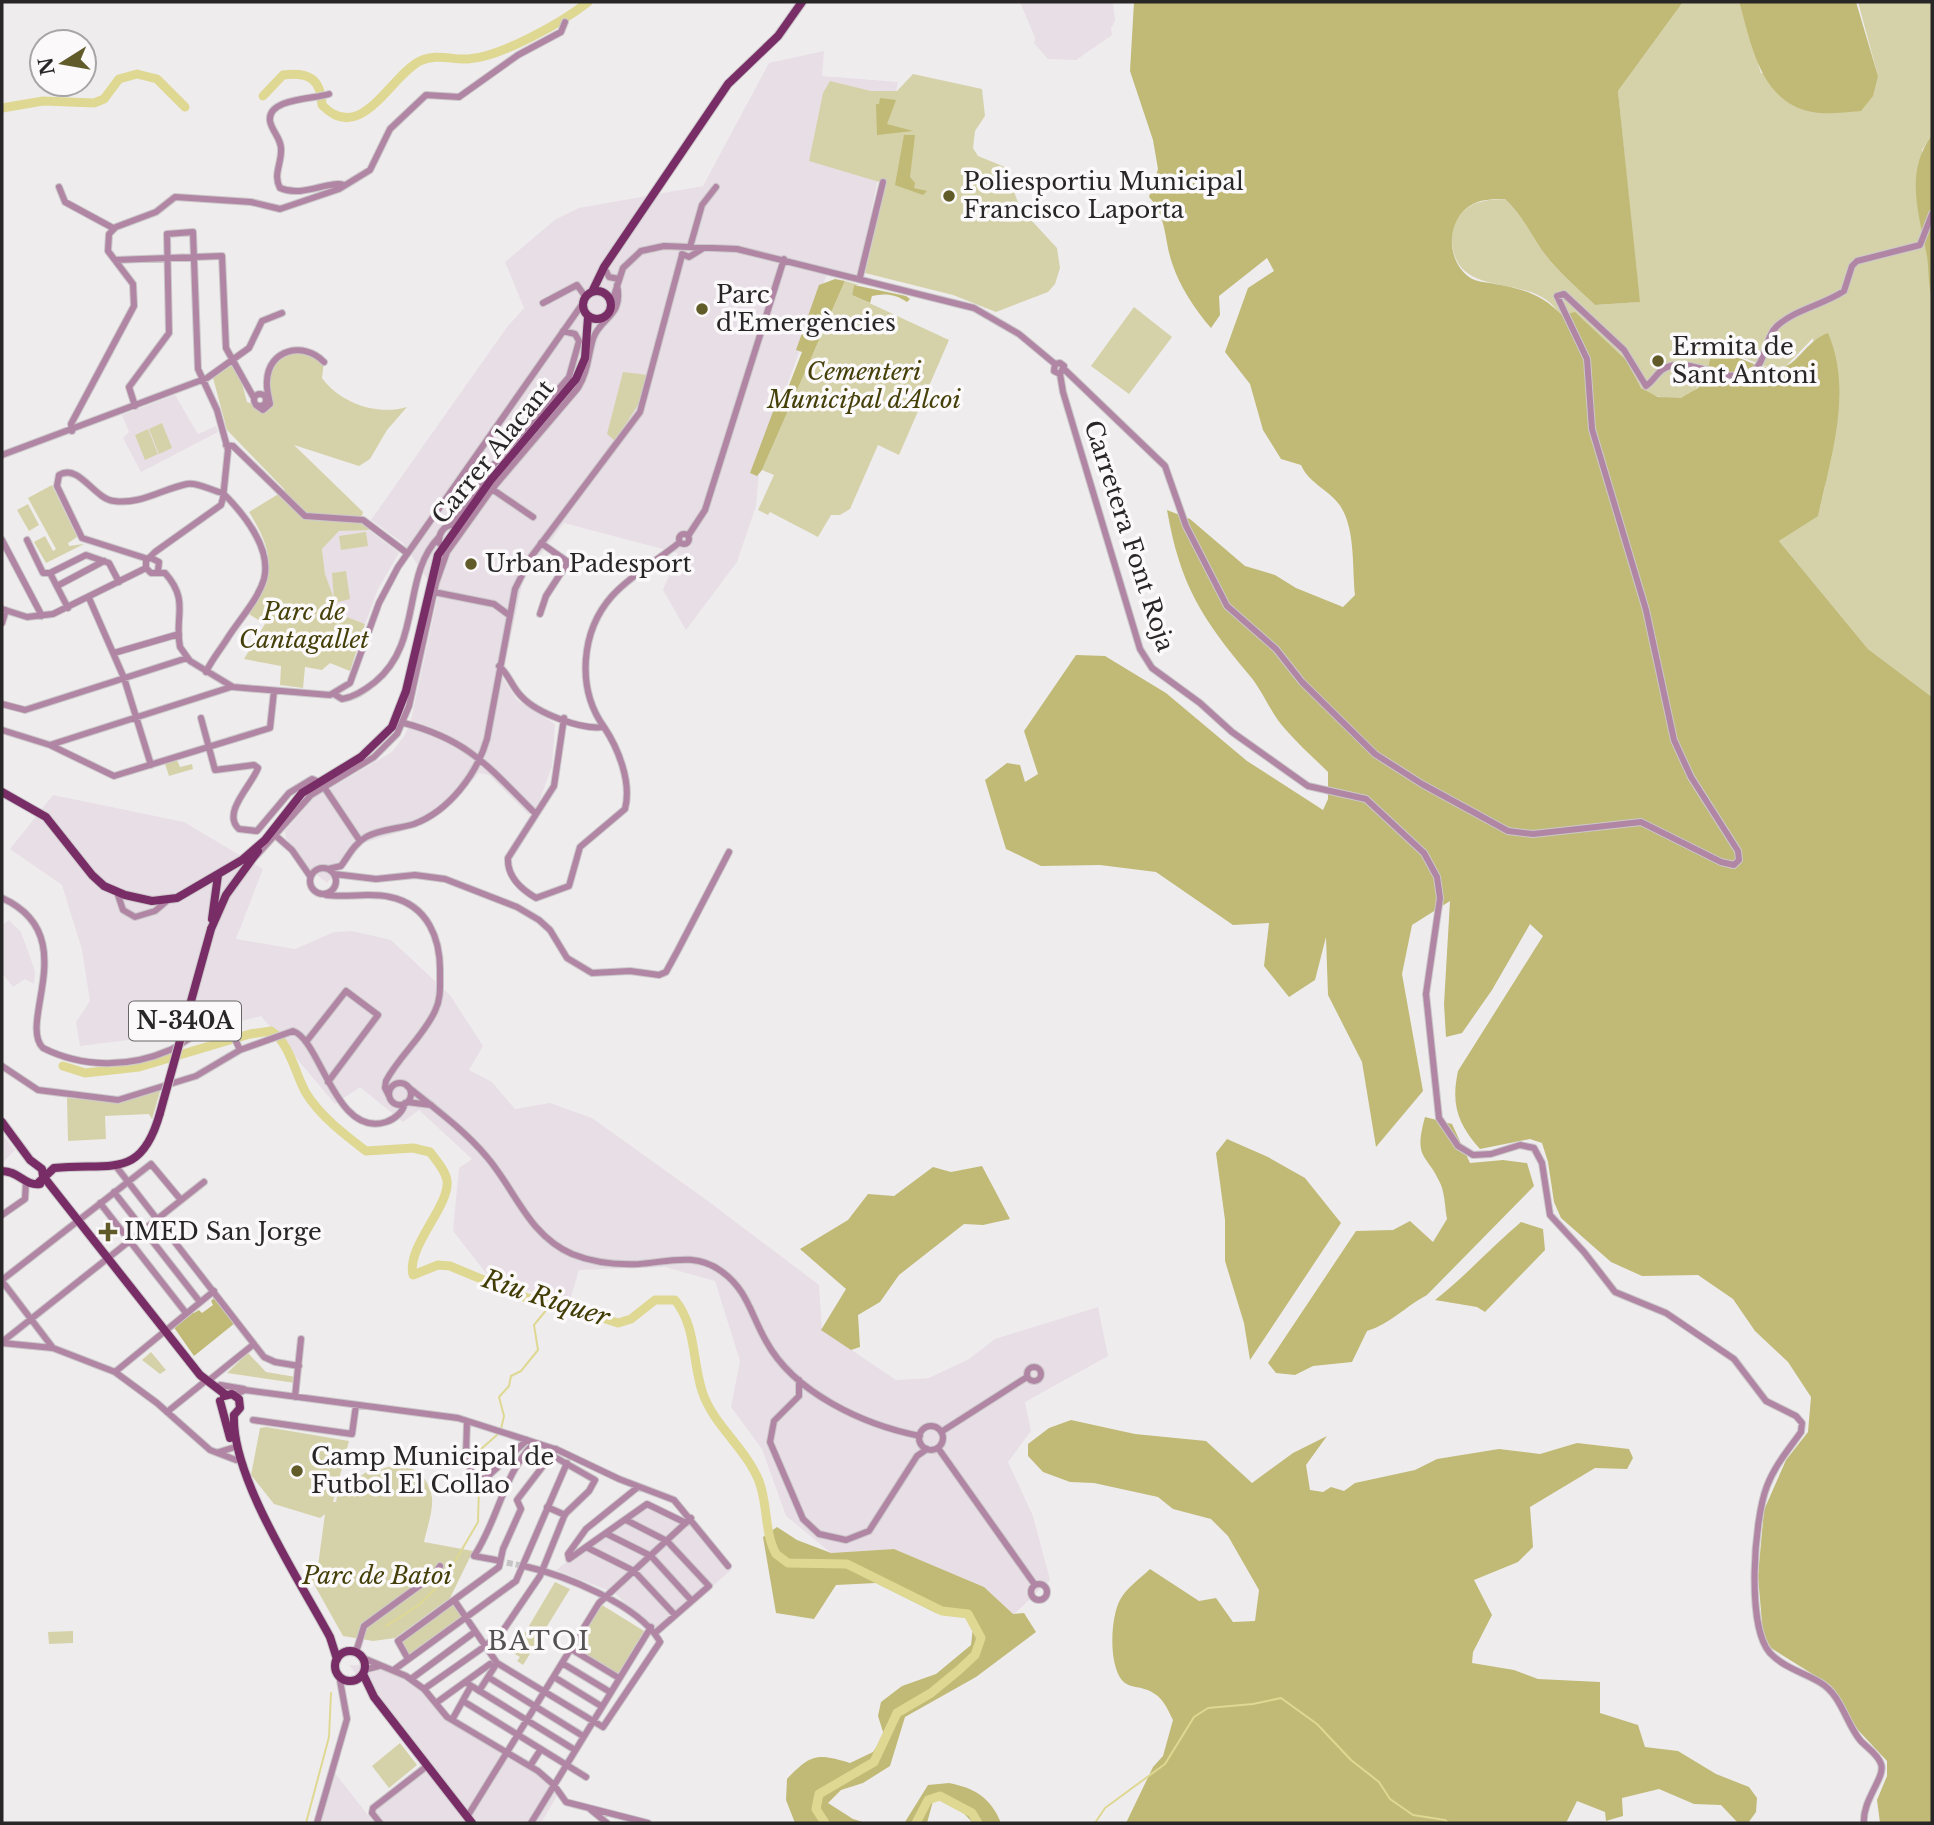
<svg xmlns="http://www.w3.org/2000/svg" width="1934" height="1825" font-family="'Libre Baskerville',serif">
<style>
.built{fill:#e8dee5}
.green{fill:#d5d2a9}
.forest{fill:#c0ba76}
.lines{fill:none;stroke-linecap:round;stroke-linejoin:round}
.stream{stroke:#ded893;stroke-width:2}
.river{stroke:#ded893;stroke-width:9}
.minor-tunnel{stroke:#c7c4c6;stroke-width:6;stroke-dasharray:6 3;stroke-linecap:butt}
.minor-casing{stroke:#cbc8ca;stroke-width:8}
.major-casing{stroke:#cbc8ca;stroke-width:10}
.minor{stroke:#b186a4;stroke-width:6}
.major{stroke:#782d66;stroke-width:8}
.major-bridge-casing{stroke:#cbc8ca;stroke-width:10;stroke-linecap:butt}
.major-bridge{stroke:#782d66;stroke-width:8}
.poi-dot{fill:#605b28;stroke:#fcf9fb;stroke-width:2.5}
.labels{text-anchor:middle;stroke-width:7;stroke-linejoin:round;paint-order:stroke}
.shield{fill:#fcf9fb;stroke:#686567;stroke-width:2}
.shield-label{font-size:23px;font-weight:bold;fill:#282627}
.poi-label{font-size:24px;fill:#282627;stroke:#fcf9fb;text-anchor:start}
.park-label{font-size:24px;font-style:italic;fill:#454009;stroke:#fcf9fb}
.street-label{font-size:24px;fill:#282627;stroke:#fcf9fb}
.water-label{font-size:26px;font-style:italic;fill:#423d05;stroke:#fcf9fb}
.neighbourhood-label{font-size:26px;letter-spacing:2px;fill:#555254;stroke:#fcf9fb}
</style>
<rect width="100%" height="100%" fill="#efecee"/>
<!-- built -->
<path class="built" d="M1020 2H1113L1115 21 1111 28 1112 35 1076 60 1048 59 1034 43 1035 38Z
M824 51 822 76 898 82 858 275 829 268 760 461 756 506 737 562 686 630 663 590 678 553 564 523 529 570 522 585 502 677 517 700 555 724 552 766 539 802 529 815 489 775 479 773 450 805 432 818 413 828 363 843 327 883 305 865 286 838 285 831 314 798 392 752 405 735 411 720 438 595 403 543 371 520 507 327 524 308 505 262 556 219 579 208 703 186 769 63Z
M175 395 198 434 216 426 218 432 141 472 123 438 129 432 122 415Z
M361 529 370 531 399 553 378 589 365 624 347 617 335 603 325 575 322 548 339 531Z
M53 795 184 822 263 869 236 939 295 949 334 932 352 931 391 940 450 995 483 1046 469 1070 492 1082 515 1109 550 1103 592 1118 708 1201 819 1285 822 1330 896 1380 929 1378 969 1359 995 1339 1098 1307 1108 1356 1025 1402 1031 1431 1008 1462 1033 1516 1050 1580 1013 1615 984 1587 894 1549 831 1553 786 1516 762 1449 731 1407 740 1361 715 1281 665 1267 579 1270 570 1300 493 1282 453 1231 459 1168 472 1159 419 1110 403 1122 360 1087 335 1104 261 1016 201 1031 80 1046 76 1022 90 1001 82 950 62 885 10 849Z
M9 920 21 932 35 971 34 984 25 979 13 987 2 973V925Z
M2 1134 15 1150 2 1163Z
M647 1503 689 1523 732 1569 658 1635 615 1593 556 1570Z
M349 1665 389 1666 425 1689 445 1714 549 1779 557 1796 541 1823H380L370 1810 427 1765Z
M335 1773 374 1823H321Z"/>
<!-- green -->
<path class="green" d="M1683 2H1739L1761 73 1878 76 1858 2H1932V135L1922 150 1932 299V697L1868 649 1779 541 1818 515 1825 485 1813 338 1786 366 1770 368 1713 346C1708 369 1701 400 1671 399 1662 398 1652 395 1645 391 1635 385 1633 369 1625 360 1610 341 1583 331 1564 317 1558 312 1554 306 1549 302 1517 276 1457 296 1452 243 1451 232 1454 222 1461 214 1473 200 1488 200 1505 199 1521 214 1529 231 1541 249 1556 270 1576 287 1595 305L1639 302 1618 91Z
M913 74 982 89 985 116 975 131 973 148 978 156 1005 167 1020 208 1057 248 1060 268 1055 284 1048 292 996 312 953 295 865 273 886 184 809 161 823 93 830 81 871 91H897Z
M845 281 859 285H854L852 295 949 340 899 455 878 445 850 509 840 515H831L818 537 770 512 768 515 758 510 774 475 762 470Z
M1134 307 1172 337 1129 394 1091 366Z
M291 352 312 354 324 362 322 378C340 403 377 416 407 407L387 430 370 459 359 466 294 445 363 512 360 523 371 530 339 531 322 549 325 574 334 599 332 573 346 571 350 599 335 603 347 617 365 624 350 671 330 663 322 670 305 667 303 688 280 685 281 666 244 659 265 624 249 614C275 573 275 554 249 512L285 490 227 430 213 378 233 364 240 376 247 402 261 408 267 406C267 383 267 362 291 352Z
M623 372 648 375 638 405 615 441 607 434Z
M162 423 172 448 159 454 149 429Z
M148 429 158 454 145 460 135 435Z
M52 485 77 537 68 543 69 546 84 544 46 563 34 542 45 536 53 551 56 549 28 498Z
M28 504 39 525 29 531 17 510Z
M366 532 368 546 341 550 339 536Z
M177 760 180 767 192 764 193 769 169 776 165 764Z
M161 1088 152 1119 149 1114 105 1116 106 1139 68 1141 67 1098 124 1101Z
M151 1352 166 1370 160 1374 142 1360Z
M248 1353 266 1372 296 1377 295 1383 227 1373Z
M266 1427 349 1441 333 1502H336L338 1491 351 1492 355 1480 369 1470 373 1474C397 1457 428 1467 432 1498 433 1512 427 1528 424 1542L473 1551 450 1598 395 1638 373 1641 343 1636 310 1577 317 1573 325 1514 320 1518 274 1504 251 1475 260 1428Z
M555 1582 570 1589 523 1665 517 1661 520 1657 513 1653Z
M454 1603 462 1617 409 1656 400 1642Z
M602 1605 644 1631 619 1674 574 1647Z
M73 1631V1643L49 1644 48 1632Z
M400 1743 417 1765 389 1788 372 1766Z"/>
<!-- forest -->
<path class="forest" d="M1134 2H1683L1618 91 1640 302 1595 305C1576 287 1556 270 1541 249 1529 231 1521 214 1505 199 1494 199 1483 199 1473 204 1446 218 1445 259 1469 277 1476 282 1486 282 1495 284 1523 289 1541 294 1562 315L1575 312 1626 360 1641 388 1658 397 1681 398 1698 388 1708 367 1713 346C1732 353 1766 375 1786 366 1800 360 1807 341 1828 333 1853 391 1831 456 1818 516L1779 541 1868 649 1932 697V1823H1880L1877 1800 1887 1776V1761L1858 1730 1830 1685 1771 1648 1763 1634 1758 1576 1764 1510 1786 1460 1808 1432 1811 1397 1788 1362 1755 1331 1733 1299 1698 1275 1642 1276 1611 1262 1561 1218 1554 1202 1548 1162 1542 1143 1530 1139 1480 1149C1457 1123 1451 1104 1458 1071L1543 936 1530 924 1492 990 1462 1033 1446 1037 1444 1004 1450 901 1412 925 1402 974 1423 1091 1376 1147 1362 1062 1328 995 1326 937 1315 980 1289 997 1264 966 1269 923 1233 925 1156 872 1100 865 1041 866 1006 849 985 780 1007 763 1020 765 1025 782 1038 774 1024 731 1076 655 1105 656 1166 693 1247 761 1323 810 1328 799V772C1314 758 1299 745 1286 730 1271 714 1264 693 1250 676 1202 619 1180 585 1167 510L1190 519 1245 566 1275 575 1296 588 1343 607 1355 595C1352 568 1356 525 1338 503 1326 488 1309 483 1301 465L1281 459 1263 430 1250 384 1225 352 1248 288 1274 271 1267 258 1219 296 1220 315 1211 328C1195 310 1179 285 1172 263 1164 239 1167 216 1149 197L1158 169 1153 140 1130 71Z
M1739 2H1856L1878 76 1873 96 1861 111C1845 112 1827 115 1812 112 1760 102 1752 45 1739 2Z
M880 98 896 100 887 124 913 131 877 135 876 104H879Z
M904 135H915L910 177 915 183 914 188 927 191 923 195 895 185Z
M1932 135V299C1928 285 1929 270 1927 256 1919 213 1904 173 1932 135Z
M835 279 845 281 841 290 762 470 757 476 750 473 774 409 781 406 802 352 796 350 819 285Z
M854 285 906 296 910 299 907 302C896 294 884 293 872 296L870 303 852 295Z
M1425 1117 1452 1124 1470 1163 1503 1160 1527 1163 1534 1186 1427 1295C1406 1306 1390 1324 1367 1331L1352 1362 1313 1366 1295 1375 1276 1373 1268 1363 1356 1231 1393 1230 1410 1221 1433 1242 1447 1219C1445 1209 1445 1195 1441 1185 1427 1152 1413 1161 1425 1117Z
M1227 1139 1268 1157 1305 1178 1341 1223 1250 1360 1244 1323 1225 1261V1220L1216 1153Z
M982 1166 1010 1219 983 1225 964 1224 899 1275 880 1302 858 1315 860 1347 851 1350 821 1330 846 1289 800 1249 848 1220 868 1194 894 1196 933 1167 951 1172Z
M1521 1222 1543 1229 1545 1250 1485 1312 1477 1307 1435 1300C1466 1276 1491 1247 1521 1222Z
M215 1297 235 1323 194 1356 173 1326 192 1311 194 1313 199 1310 202 1313 213 1305 211 1301Z
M1071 1420 1135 1434 1206 1441 1252 1483 1293 1453 1327 1436 1306 1465 1310 1490 1323 1492 1331 1487 1344 1491 1355 1483 1415 1470 1437 1459 1499 1449 1540 1454 1577 1443 1629 1449 1633 1458 1627 1469 1595 1468 1530 1507 1533 1547 1518 1562 1474 1580 1492 1615 1473 1652 1472 1663 1514 1670 1538 1679 1600 1682V1713L1638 1725 1645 1747 1678 1751 1716 1774 1749 1787 1757 1798 1756 1812 1748 1823H1738L1721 1805 1694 1804 1659 1789 1622 1798 1623 1816 1606 1821 1605 1812 1577 1801 1566 1823H1126L1153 1767 1163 1756 1173 1720C1165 1703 1160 1693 1141 1688 1136 1687 1129 1686 1125 1683 1108 1670 1110 1618 1120 1600 1125 1589 1141 1578 1150 1569L1199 1601 1216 1598 1233 1622 1255 1621 1259 1590 1228 1536 1211 1519 1173 1509 1158 1497 1094 1483 1070 1482 1043 1472 1028 1456V1444L1049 1428Z
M777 1527 797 1540 831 1553 894 1549 984 1587 1013 1614 1024 1613 1036 1632 976 1677 905 1717 890 1766 863 1783 841 1790 828 1803 853 1819 866 1823H795L786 1800 787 1779C811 1754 817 1753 850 1763L873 1752 884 1735 878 1716 881 1702 902 1686 936 1674 971 1645 974 1618 936 1613 876 1583 836 1585 814 1619 776 1613 763 1537Z
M949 1783C975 1788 991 1798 1001 1823H973L949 1798 933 1801 927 1823H899L905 1822 928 1785Z"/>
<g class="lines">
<!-- stream -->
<path class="stream" d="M501 1429 504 1416 499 1397 509 1386 511 1376 521 1371 538 1350 534 1325 553 1302
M386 1626 419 1605 444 1580 478 1522 480 1450 498 1434
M306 1823 329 1737 331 1693
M1095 1823 1105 1808 1165 1764 1194 1717 1208 1708 1253 1704 1281 1698 1317 1724 1351 1760 1379 1782 1390 1799 1413 1815 1445 1820 1448 1823"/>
<!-- river -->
<path class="river" d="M263 96 283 75C308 72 321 78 322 105 361 146 390 76 420 61 436 53 452 60 468 59 501 57 563 22 588 2
M2 108 43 101 94 103 104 99 119 79 137 74 157 79 185 107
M63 1066 85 1073 139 1067 250 1034 271 1031C290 1043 295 1074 306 1093 320 1116 345 1135 366 1151L413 1148 430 1152C436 1160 446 1171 447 1181 450 1206 406 1247 413 1275L438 1265 450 1266 527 1298 553 1302 618 1323 631 1319 655 1300H675C696 1326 692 1359 702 1391 713 1425 745 1447 759 1481 768 1504 764 1532 776 1554L788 1563 847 1564 942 1611 968 1614 981 1638 975 1655 959 1670 931 1693 897 1713 874 1762 819 1794 816 1809 825 1823
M916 1823 928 1800 940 1796 972 1813 978 1823"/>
<!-- minor-tunnel -->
<path class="minor-tunnel" d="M498 1561 524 1566"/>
<!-- minor casing -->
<g class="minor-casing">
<path id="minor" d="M329 94C315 99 267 98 270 121 272 132 282 139 281 151 281 165 273 175 280 188 303 198 329 180 344 185
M59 187 65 202 113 228
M690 247 702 205 716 187
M682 254 689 257 702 249
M115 260 222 256 226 348 254 398
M604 267 609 277 619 279
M860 277 883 182
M543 303 577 285 585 296
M611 305 623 268 641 251 664 246 737 249 974 308 1019 334 1055 364 1054 371 1060 374
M1055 364 1060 363 1064 366 1060 374 1063 392 1140 649 1152 668 1200 703 1232 732 1308 786 1366 799 1424 853 1437 877 1440 898 1426 994 1439 1118 1458 1146 1473 1155 1491 1154 1520 1145 1534 1148 1542 1163 1550 1215 1584 1252 1615 1292 1666 1313 1734 1359 1766 1401 1796 1416 1802 1423 1801 1432C1789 1449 1775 1465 1767 1486 1754 1519 1746 1626 1770 1653 1784 1668 1805 1673 1821 1683 1841 1695 1846 1723 1860 1740 1866 1747 1878 1754 1881 1764 1886 1777 1862 1800 1864 1823
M1065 370 1165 466 1186 526 1227 606 1276 649 1302 682 1375 754 1422 784 1508 831 1533 834 1641 822 1721 862 1734 865 1739 860 1738 851 1691 777 1674 740 1646 610 1592 429 1587 359 1557 296 1564 294 1624 350 1646 386C1655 380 1658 369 1670 366 1695 359 1726 385 1751 372 1766 365 1764 338 1777 326 1796 309 1823 305 1844 291L1852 266 1857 261 1920 245 1932 214
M254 400a6 6 0 1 1 12 0a6 6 0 1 1-12 0Z
M256 405 263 410 270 404C269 397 266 389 267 381 268 349 304 341 324 362
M135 406 129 387 169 333 167 234 193 232 198 369 217 410 228 450 223 498 221 505 155 552 146 561V568
M72 431 71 424 134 306 133 284 108 251 109 234 116 227 156 212 175 197 251 202 280 209 339 189 370 170 390 129 426 95 459 97 518 55 561 32 565 22
M226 445 233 446 305 516 363 520 407 553
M2 455 207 378 249 348 262 321 282 313
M492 489 533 517
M451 525 490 469 569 377 579 341 575 334 563 331
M679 539a5 5 0 1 1 10 0a5 5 0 1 1-10 0Z
M688 536 705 510 784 259
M2 540 42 616
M27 540 43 573H50
M446 548 439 543C438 534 444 525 453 525
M151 558 159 562 158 571
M148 559 82 538 57 486 59 475C79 463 94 499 114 501 140 505 162 489 187 484 198 482 212 491 223 493
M146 568 151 573H165C190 601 174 616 180 647L190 661 233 687 330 695 350 683 379 603 398 567 583 303
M50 573 86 555 109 563 119 582
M50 573 68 608
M57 586 104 561
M434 592 494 604 509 615
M89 598 124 678 151 765
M2 609 27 617 53 614 146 568
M540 614 546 596 568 562 541 543
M2 623 6 610
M114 653 179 634
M499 666C509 674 512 688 522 697 537 713 581 730 603 727
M206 672C211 661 220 650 227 639 238 621 258 600 264 579 272 548 243 513 223 493
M334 694 342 699C355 697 365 690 375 682 423 643 401 576 439 537
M2 704 25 710 187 658
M201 718 215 770 254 765 258 768C252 785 221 813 239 829L257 831 289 793 312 779 319 782
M564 718 554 786 508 858C507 877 521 889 536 898L569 886 580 847 625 809C632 782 618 748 604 727 576 688 581 631 612 596 631 575 658 560 680 542
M404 723C471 741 489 768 536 814
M2 730 50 745 114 776 270 728 274 691
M50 745 231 687
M324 787 360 841
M276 836 292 850 310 876
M256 856 311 795 374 757 397 734 409 706 436 583 447 552 492 489 578 388C588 372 588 356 593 339 600 317 624 317 617 285
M310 881a13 13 0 1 1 26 0a13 13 0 1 1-26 0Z
M328 869 341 866C349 855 354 844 366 837 380 829 398 829 414 824 449 811 477 774 487 739L515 589 531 557 640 412 682 255
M334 874 376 879 415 875 445 879 517 907 539 920 550 930 567 958 592 973 630 971 659 975 666 972 678 950 729 852
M117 892 123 910 135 917 155 911 168 900
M326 895C347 898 370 892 390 897 428 905 441 939 440 974 440 987 441 999 435 1011 423 1037 399 1056 386 1081L385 1088 389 1096
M2 898C84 935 17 1022 43 1048 83 1068 129 1068 170 1050 187 1042 203 1025 225 1028 232 1029 237 1044 240 1050
M306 1042 346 991 378 1015 328 1082
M2 1066 38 1090 118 1100 196 1076 240 1050 293 1031C321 1040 335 1138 386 1122 395 1119 403 1112 405 1103
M389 1094a11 11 0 1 1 22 0a11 11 0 1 1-22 0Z
M407 1086C434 1108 463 1129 486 1156 515 1189 528 1235 572 1254 592 1262 617 1265 639 1264 668 1262 695 1252 721 1271 747 1289 751 1315 766 1341 794 1393 864 1425 920 1436
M407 1102 431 1105
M115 1165 264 1357 275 1362 299 1366
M114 1192 200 1302
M100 1203 186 1313
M2 1215 25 1199 26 1181
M2 1280 151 1164 181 1200
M2 1281 53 1348
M2 1342 204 1182
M2 1343 53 1348 115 1372 157 1403 210 1450 236 1460
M1027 1374a7 7 0 1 1 14 0a7 7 0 1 1-14 0Z
M115 1372 214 1291
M799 1380V1396L774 1421 770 1442 803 1519 819 1534 846 1540 869 1531 917 1456 927 1449
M208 1381 254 1344
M220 1385 244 1389
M234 1395 245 1390 458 1418 558 1450 619 1479 674 1500 728 1566
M295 1397 301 1339
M167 1412 203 1383
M253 1420 352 1434 356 1405
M467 1421 466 1454 474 1481 486 1478 527 1440
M919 1438a12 12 0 1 1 24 0a12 12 0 1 1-24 0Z
M941 1432 1027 1377
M938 1448 1035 1585
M219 1452 232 1448
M638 1487 586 1529 568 1554 569 1559 647 1504 686 1523
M547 1507 565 1515
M626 1520 667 1541 709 1586 655 1633
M607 1534 651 1556 691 1600
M588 1548 634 1571 675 1615
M496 1560 474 1556C498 1521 503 1474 534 1443
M524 1566C564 1575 637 1604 659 1640
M1031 1592a8 8 0 1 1 16 0a8 8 0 1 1-16 0Z
M454 1600 497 1663 603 1727 660 1642
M487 1644 500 1635 540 1576 565 1514 589 1491 595 1480 553 1456
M571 1649 619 1678
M356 1652 364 1626 434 1575 440 1566
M363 1658 406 1676 424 1689 447 1717 538 1771 554 1785 566 1802 648 1823
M408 1659 398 1641 499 1567 503 1549 521 1509 517 1500 556 1449
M562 1663 610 1692
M395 1669 516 1581 567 1463
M364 1670 379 1666
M488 1677 583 1736
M554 1677 601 1706
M411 1679 472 1634
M465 1682 575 1750
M424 1689 481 1649
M479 1691 497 1663
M463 1701 586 1777
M436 1703 490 1664
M452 1720 471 1686
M530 1766 541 1749
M591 1810 607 1823
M467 1817 599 1603 691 1518
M317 1823 347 1719 339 1675
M380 1823 372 1813 373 1808 427 1766
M531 1823 651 1627"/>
</g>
<!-- major casing -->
<g class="major-casing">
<path id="major" d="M583 305a14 14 0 1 1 28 0a14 14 0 1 1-28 0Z
M592 292 604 267 728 84 778 36 802 2
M2 792 46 817 92 875 104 886 125 895 152 901 177 898 242 860 265 840 302 793 361 757 392 727 406 691 438 555 490 481 576 379 585 358 588 317
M212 919 218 875
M211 929 226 895 258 851
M2 1122 30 1160 42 1169 43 1176 200 1375 226 1395
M2 1171C19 1171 24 1186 40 1184
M37 1184 54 1168C111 1162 141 1181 160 1113
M224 1396 232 1394 239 1399 240 1408 234 1415
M220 1401 230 1438
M234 1415C231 1477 300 1581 330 1637L337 1659
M335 1666a15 15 0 1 1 30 0a15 15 0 1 1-30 0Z
M363 1674 374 1697 472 1823"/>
</g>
<!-- minor -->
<use href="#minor" class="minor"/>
<!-- major -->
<use href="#major" class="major"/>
<!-- major-bridge casing -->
<g class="major-bridge-casing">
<path id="major-bridge" d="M160 1113 211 929"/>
</g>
<!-- major-bridge -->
<use href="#major-bridge" class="major-bridge"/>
</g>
<!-- markers -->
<g class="poi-dot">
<circle cx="949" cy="196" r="7"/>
<circle cx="702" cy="309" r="7"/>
<circle cx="1658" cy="361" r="7"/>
<circle cx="471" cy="564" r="7"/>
<path d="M104.5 1221.5h7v7h7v7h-7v7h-7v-7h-7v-7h7z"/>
<circle cx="297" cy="1471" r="7"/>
</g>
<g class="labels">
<!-- shield labels -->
<rect class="shield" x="129" y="1001.5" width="112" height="39" rx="5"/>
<g class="shield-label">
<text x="185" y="1029">N-340A</text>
</g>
<!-- poi labels -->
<g class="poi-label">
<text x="963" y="190">Poliesportiu Municipal<tspan x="963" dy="28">Francisco Laporta</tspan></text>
<text x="716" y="303">Parc<tspan x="716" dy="28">d'Emergències</tspan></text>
<text x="1672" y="355">Ermita de<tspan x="1672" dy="28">Sant Antoni</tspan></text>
<text x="485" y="572">Urban Padesport</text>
<text x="124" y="1240">IMED San Jorge</text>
<text x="311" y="1465">Camp Municipal de<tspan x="311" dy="28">Futbol El Collao</tspan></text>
</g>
<!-- park labels -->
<g class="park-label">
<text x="864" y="380">Cementeri<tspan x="864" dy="28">Municipal d'Alcoi</tspan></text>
<text x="304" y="620">Parc de<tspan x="304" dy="28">Cantagallet</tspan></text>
<text x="377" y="1584">Parc de Batoi</text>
</g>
<!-- street labels -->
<g class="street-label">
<text transform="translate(493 452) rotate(-51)" y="8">Carrer Alacant</text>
<text transform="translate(1129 536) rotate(72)" y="8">Carretera Font Roja</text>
</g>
<!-- water labels -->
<g class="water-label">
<text transform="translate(546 1298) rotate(18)" y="9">Riu Riquer</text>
</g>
<!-- neighbourhood labels -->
<g class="neighbourhood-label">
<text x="539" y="1650">BATOI</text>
</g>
</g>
<!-- border -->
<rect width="1934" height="1825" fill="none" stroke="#282627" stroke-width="7"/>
<!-- north arrow -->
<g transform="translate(63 63) rotate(259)"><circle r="33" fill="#fcf9fb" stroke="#a7a5a6" stroke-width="2"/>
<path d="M0-5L12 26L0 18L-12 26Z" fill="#605b28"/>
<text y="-10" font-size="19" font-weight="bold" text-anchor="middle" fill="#282627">N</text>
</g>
</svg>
